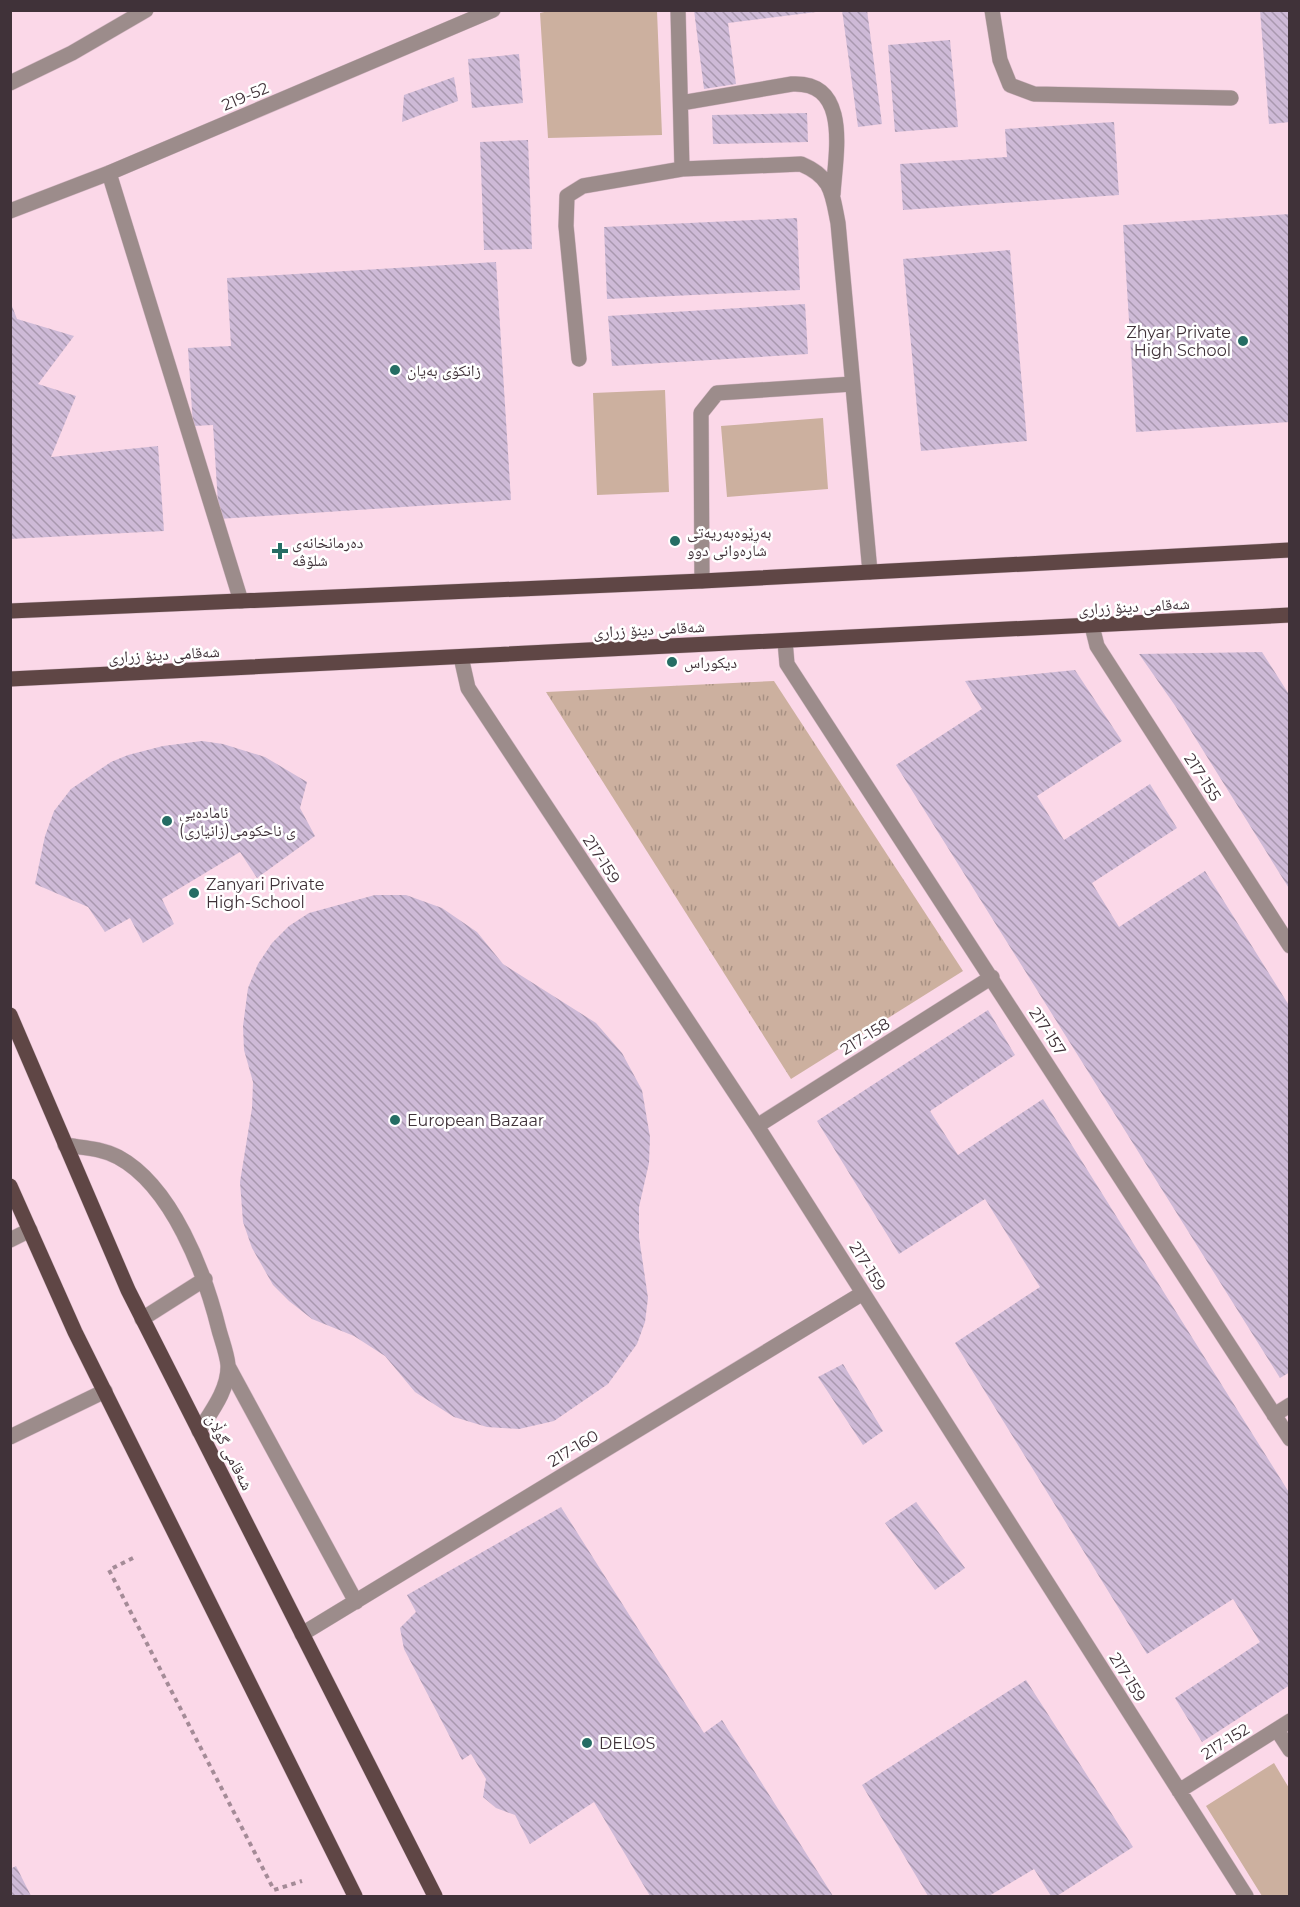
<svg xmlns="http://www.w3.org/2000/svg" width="1300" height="1907" font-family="Montserrat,'Noto Naskh Arabic',sans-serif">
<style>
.grass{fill:#ccb09f}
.park{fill:url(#park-tufts)}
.building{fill:url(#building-back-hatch)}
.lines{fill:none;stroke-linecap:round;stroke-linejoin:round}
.minor-casing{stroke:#d6b7c5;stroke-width:16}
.major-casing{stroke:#d6b7c5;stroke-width:16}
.path{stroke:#a48b97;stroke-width:4;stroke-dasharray:4.5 4.5;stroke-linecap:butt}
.minor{stroke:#9c8c8b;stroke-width:15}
.major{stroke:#5f4645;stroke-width:15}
.poi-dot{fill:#256d64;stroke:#fff;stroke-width:2}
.labels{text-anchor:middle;stroke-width:5;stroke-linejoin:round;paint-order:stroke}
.street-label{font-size:16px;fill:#403239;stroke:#fff}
.poi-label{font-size:16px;fill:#403239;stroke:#fff;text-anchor:start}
</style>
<defs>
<pattern id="park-tufts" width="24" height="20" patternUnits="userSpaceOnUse" patternTransform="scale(1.5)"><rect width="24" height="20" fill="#ccb09f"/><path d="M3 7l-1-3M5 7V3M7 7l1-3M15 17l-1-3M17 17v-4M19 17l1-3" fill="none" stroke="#a79083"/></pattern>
<pattern id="building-back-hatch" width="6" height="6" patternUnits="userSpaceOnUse" patternTransform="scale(1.5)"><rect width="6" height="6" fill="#cebad7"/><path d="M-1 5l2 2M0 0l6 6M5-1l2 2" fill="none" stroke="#a998af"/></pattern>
</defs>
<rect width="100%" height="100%" fill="#fbd8e8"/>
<!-- grass -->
<path class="grass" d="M553 10 657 11 662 135 548 138 540 13Z
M665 390 669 492 597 495 593 393Z
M823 418 828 489 727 497 721 426Z
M1274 1763 1289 1788V1896H1262L1206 1806Z"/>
<!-- park -->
<path class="park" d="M774 681 963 971 791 1079 546 692Z"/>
<!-- building -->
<path class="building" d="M694 10H816V12L728 23 736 84 704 89Z
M842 10H867L882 124 858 127Z
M1260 10H1290V122L1269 124Z
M950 40 958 127 895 132 888 45Z
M519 54 523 103 472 108 468 59Z
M454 77 458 101 402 122 404 95Z
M807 113 808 142 713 144 712 115Z
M1114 122 1119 195 903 210 900 164 1007 157 1005 129Z
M528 140 532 249 484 250 480 142Z
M1290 214V422L1136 432 1123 225Z
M797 218 800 290 607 299 604 227Z
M1010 250 1027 441 921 451 903 259Z
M496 262 511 500 219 519 213 425 193 426 188 348 231 346 227 278Z
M10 301 17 319 74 336 38 384 76 396 51 457 158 446 164 531 10 539Z
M805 304 808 354 612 366 608 316Z
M1262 652 1290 696V890L1176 707 1139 654Z
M1075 670 1122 741 1037 796 1064 840 1150 784 1177 828 1092 883 1119 927 1205 871 1290 1007V1372L1280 1378 896 765 982 709 965 681Z
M202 741 223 744 265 757 307 782 300 808 315 836 257 878 240 852 162 899 174 924 143 943 130 918 105 932 88 907 35 884 45 836 54 811 71 789 111 762 128 755 163 746Z
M375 895H406L442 908 477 932 503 964 596 1023 622 1053 642 1090 650 1137 649 1163 639 1207V1237L648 1298 645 1322 637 1344 608 1384 554 1421 519 1429 487 1427 454 1417 415 1392 385 1356 354 1336 312 1319 289 1301 273 1285 252 1248 243 1222 240 1182 252 1108 253 1082 244 1050 243 1026 248 988 258 964 272 943 289 926 309 913Z
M988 1010 1015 1055 930 1111 958 1155 1043 1099 1290 1494V1685L1202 1742 1175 1698 1260 1642 1233 1599 1147 1654 955 1343 1040 1287 985 1199 899 1254 817 1121Z
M843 1364 883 1431 863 1445 818 1377Z
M916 1502 965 1568 935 1590 885 1523Z
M561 1507 704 1733 722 1720 833 1896H650L594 1802 530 1844 515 1815 496 1808 483 1797 486 1779 471 1754 462 1760 404 1649 400 1628 416 1612 407 1595Z
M1026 1680 1133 1847 1057 1896H1051L1034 1869 989 1896H928L862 1785Z
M16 1866 31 1896H10V1869Z"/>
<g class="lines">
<!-- minor casing -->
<g class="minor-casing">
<path id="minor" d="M678 10 682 169
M992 10 1000 60 1010 85 1034 94 1231 98
M10 83 72 53 146 10
M681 103 792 84C852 81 835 157 833 194
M109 173 241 601
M10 211 109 173 493 10
M579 359 566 226 567 196 583 186 682 169 801 164C832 177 832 193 838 223L870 572
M702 581 701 413 717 393 852 384
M1092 626 1097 646 1290 946
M785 641 787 664 1290 1439
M461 657 468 688 757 1126 1246 1896
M757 1126 992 977
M65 1145C83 1148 101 1148 118 1157 172 1186 205 1273 219 1330 222 1341 227 1354 228 1365 229 1389 211 1412 199 1431
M10 1240 30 1230
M142 1319 205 1279
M228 1366 356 1602
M1274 1415 1290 1405
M10 1437 105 1391
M302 1634 863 1293
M1277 1730 1290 1750
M1179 1791 1290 1721"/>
</g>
<!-- major casing -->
<g class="major-casing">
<path id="major" d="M10 611 702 581 1290 550
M10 679 1290 615
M10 1015 128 1290 435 1896
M10 1186 75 1332 355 1896"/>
</g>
<!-- path -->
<path class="path" d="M133 1558 109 1570 274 1890 302 1881"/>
<!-- minor -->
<use href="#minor" class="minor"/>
<!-- major -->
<use href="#major" class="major"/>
</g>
<!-- markers -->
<g class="poi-dot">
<circle cx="1243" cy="341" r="6"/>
<circle cx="395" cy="370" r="6"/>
<circle cx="675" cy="541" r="6"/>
<path d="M277 542h6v6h6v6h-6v6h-6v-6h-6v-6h6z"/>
<circle cx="672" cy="662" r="6"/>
<circle cx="167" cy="821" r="6"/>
<circle cx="194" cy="893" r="6"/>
<circle cx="395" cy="1120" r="6"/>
<circle cx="587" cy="1743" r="6"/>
</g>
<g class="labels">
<!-- street labels -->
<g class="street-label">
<text transform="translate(245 96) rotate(-23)" y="6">219-52</text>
<text transform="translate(1134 606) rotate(-3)" y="6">شەقامی دینۆ زراری</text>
<text transform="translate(649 629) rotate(-3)" y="6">شەقامی دینۆ زراری</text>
<text transform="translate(164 654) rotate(-3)" y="6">شەقامی دینۆ زراری</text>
<text transform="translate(1203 777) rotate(57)" y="6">217-155</text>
<text transform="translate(602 859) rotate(57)" y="6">217-159</text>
<text transform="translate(1048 1031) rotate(57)" y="6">217-157</text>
<text transform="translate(865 1036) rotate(-32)" y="6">217-158</text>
<text transform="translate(868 1266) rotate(58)" y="6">217-159</text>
<text transform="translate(573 1448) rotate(-31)" y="6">217-160</text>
<text transform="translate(230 1452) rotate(63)" y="6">شەقامی گوڵان</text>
<text transform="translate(1128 1677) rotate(58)" y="6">217-159</text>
<text transform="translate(1225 1741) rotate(-32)" y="6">217-152</text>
</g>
<!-- poi labels -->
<g class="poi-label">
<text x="1231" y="338" text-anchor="end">Zhyar Private<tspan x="1231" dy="18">High School</tspan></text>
<text x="407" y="376">زانکۆی بەیان</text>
<text x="687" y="538">بەڕێوەبەریەتی<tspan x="687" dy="18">شارەوانی دوو</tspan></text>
<text x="292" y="548">دەرمانخانەی<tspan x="292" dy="18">شلۆڤە</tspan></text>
<text x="684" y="668">ديكوراس</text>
<text x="179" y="818">ئامادەیی<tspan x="179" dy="18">(زانیاری)ی ناحکومی</tspan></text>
<text x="206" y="890">Zanyari Private<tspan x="206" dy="18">High-School</tspan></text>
<text x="407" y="1126">European Bazaar</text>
<text x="599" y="1749">DELOS</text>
</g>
</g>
<!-- border -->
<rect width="1300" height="1907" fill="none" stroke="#403239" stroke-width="24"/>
</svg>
